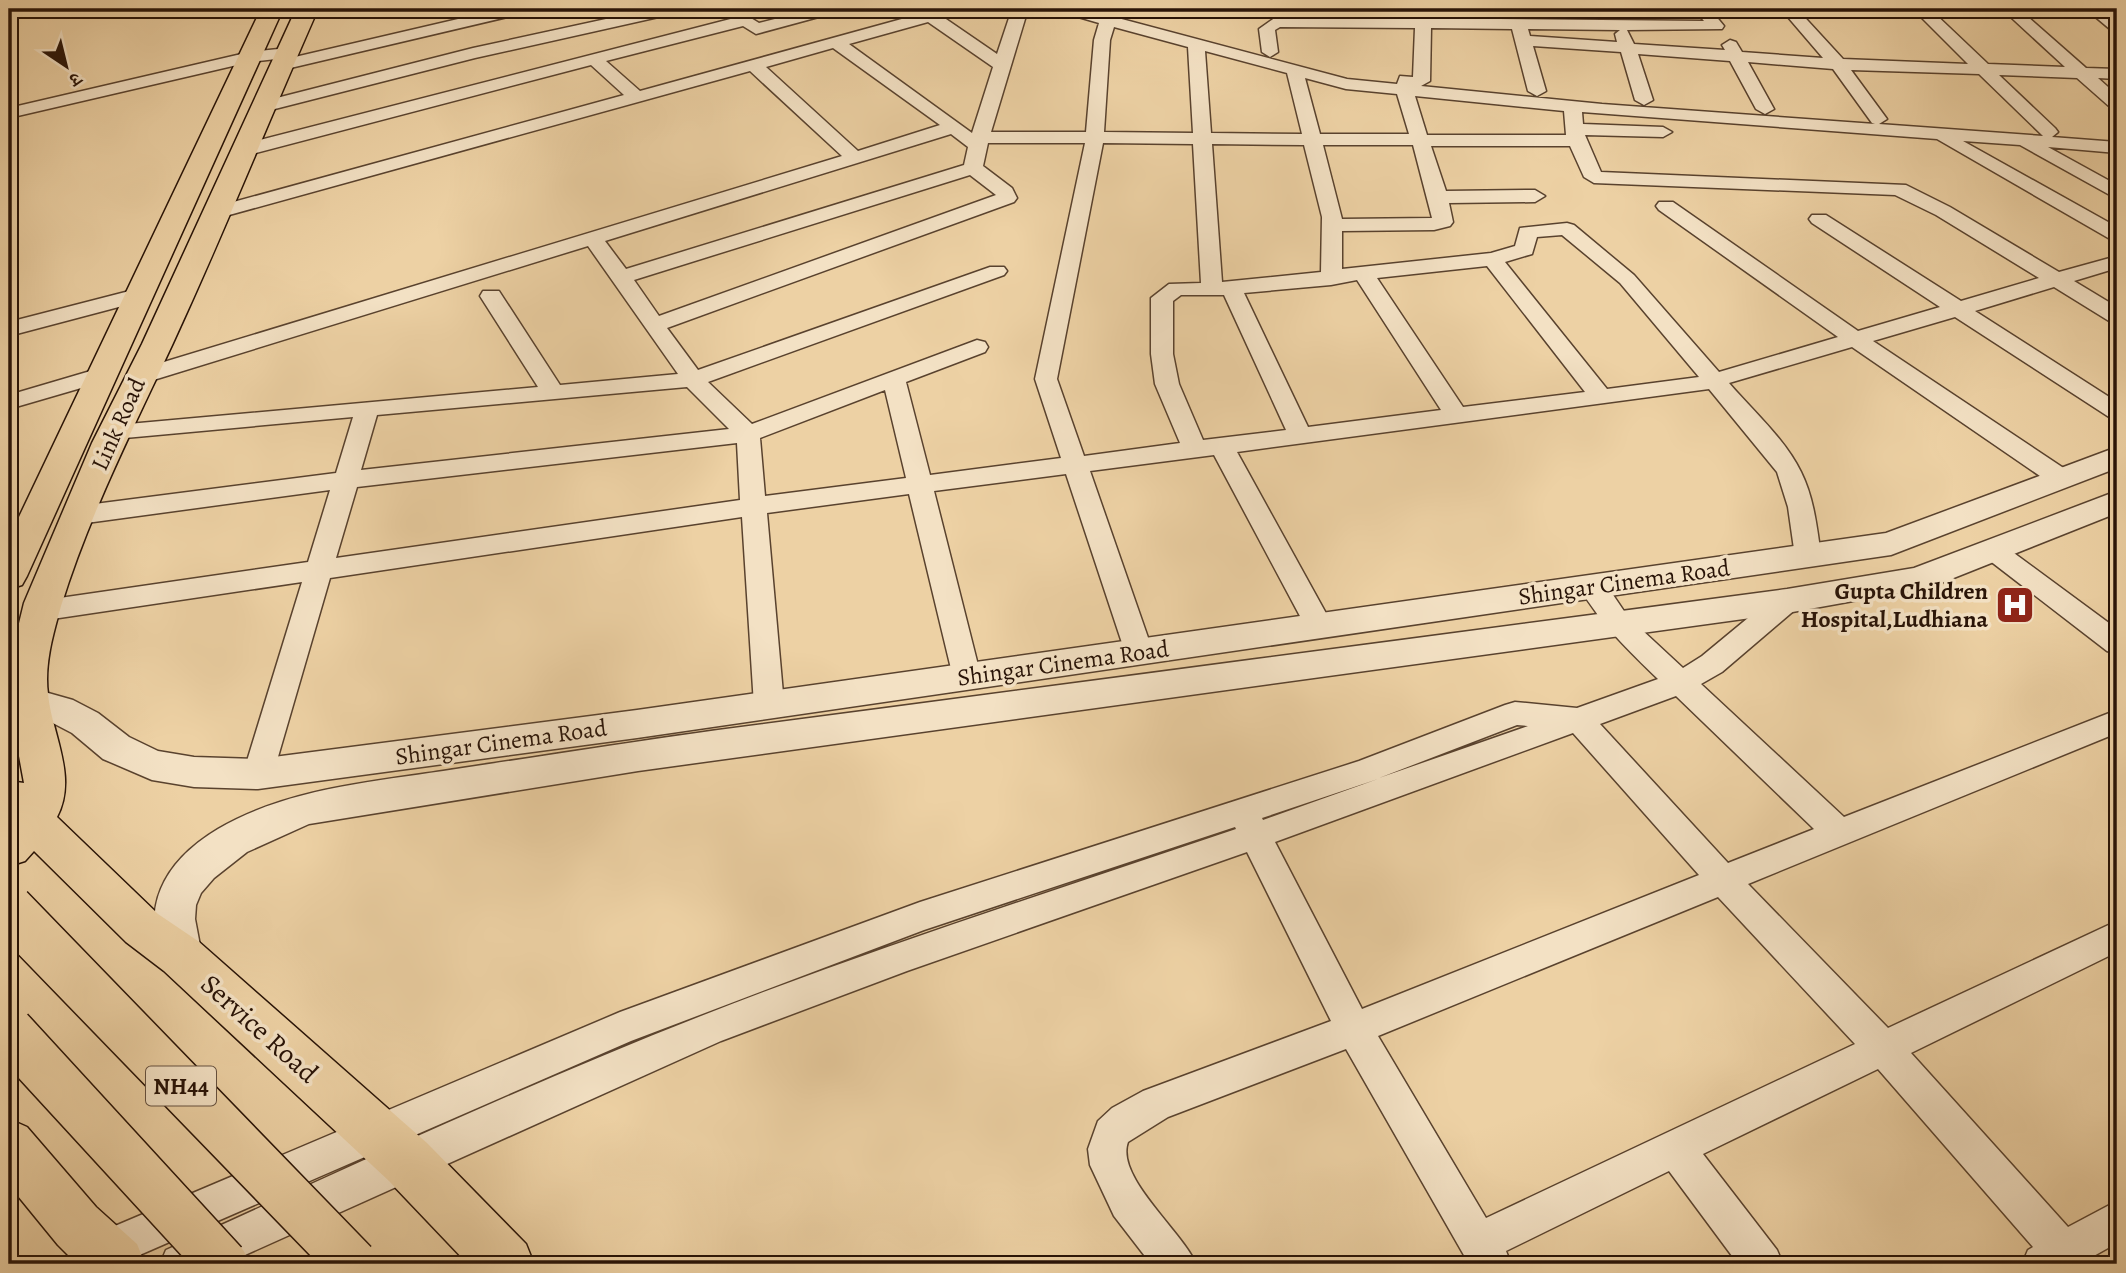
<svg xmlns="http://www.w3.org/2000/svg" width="2126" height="1273" font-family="Alegreya,'Noto Serif Devanagari',serif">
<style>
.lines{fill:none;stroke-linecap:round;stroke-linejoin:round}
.minor-casing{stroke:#59422e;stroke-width:3}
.tertiary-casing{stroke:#59422e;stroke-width:3}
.primary-casing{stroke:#281307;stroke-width:3}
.minor{fill:#f3e1c4;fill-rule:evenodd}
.tertiary{fill:#f3e1c4;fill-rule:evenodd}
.primary{fill:#edd1a4;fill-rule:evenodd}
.trunk-bridge-casing{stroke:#281307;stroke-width:52;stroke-linecap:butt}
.trunk-bridge{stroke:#edd1a4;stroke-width:49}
.labels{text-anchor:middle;stroke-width:7;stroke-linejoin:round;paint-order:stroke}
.shield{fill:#f3e1c4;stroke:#655140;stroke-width:2}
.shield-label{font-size:23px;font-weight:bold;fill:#281307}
.street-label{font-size:24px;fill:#281307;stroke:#f3e1c4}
.poi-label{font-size:24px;font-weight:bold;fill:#281307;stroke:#f3e1c4;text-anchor:end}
.near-street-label{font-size:28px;fill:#281307;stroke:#f3e1c4}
</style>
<rect width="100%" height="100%" fill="#edd1a4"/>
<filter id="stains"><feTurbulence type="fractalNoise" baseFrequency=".00286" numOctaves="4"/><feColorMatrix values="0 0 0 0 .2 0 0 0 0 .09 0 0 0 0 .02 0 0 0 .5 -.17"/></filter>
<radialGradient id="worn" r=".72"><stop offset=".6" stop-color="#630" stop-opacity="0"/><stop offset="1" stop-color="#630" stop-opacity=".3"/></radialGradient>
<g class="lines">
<!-- minor casing -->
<g class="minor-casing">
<path id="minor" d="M501 9H528L520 14 282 70 274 65 282 60Z
M652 9H680L672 14 475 58 263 112 254 107 257 103 473 48Z
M814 9H839L837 12 756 34 743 26 606 61 640 91 938 9H963L961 12 943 17 997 54 1012 9H1028L991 132H1086L1094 40 1099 23 1061 12 1059 9H1084L1347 79 1397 84 1400 76 1413 77 1415 28 1280 27 1275 30 1278 52 1270 57 1262 52 1259 29 1276 17 1704 21 1694 9H1710L1724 26 1722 29 1627 30 1634 44 1725 50 1722 45 1730 40 1736 42 1742 52 1823 58 1781 9H1797L1843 59 1968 64 1913 9H1930L1988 64 2065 67 2002 9H2019L2086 68 2117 69V79L2098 78 2117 95V109L2111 108 2077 78 1999 75 2055 128 2058 132 2052 137 2117 142V153L2048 147 2117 185V199L2020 145 1963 141 2117 227V241L2110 239 1937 139 1582 112 1583 124 1663 127 1672 132 1663 137 1585 135 1601 172 1906 185 1950 207 2059 272 2117 256V268L2074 281 2117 307V322L2109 321 2054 287 1975 311 2117 402V419L2109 417 1955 317 1873 341 2071 473 2074 479 2071 485 2062 487 2053 485 1852 347 1729 383C1753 411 1785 439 1801 472 1814 498 1817 528 1821 556L1817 562 1808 565 1799 562 1795 556 1788 507 1777 472 1709 389 1237 452 1333 626 1329 633 1319 636 1309 633 1214 455 1090 471 1153 652 1149 659 1139 662 1129 659 1125 652 1066 474 934 491 981 677 977 685 967 688 957 685 953 677 909 494 767 513 784 705 779 713 769 716 759 713 754 705 742 517 330 578 273 774 269 783 258 786 247 783 243 774 302 582 39 621 29 618 25 611 29 604 39 601 308 562 330 490 79 524 70 521 66 515 70 509 79 506 336 473 353 417 114 439 106 436 102 431 106 426 538 387 480 296 483 291H499L560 385 678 374 588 246 147 382H131L128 377 131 372 842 156 750 71 222 217H208L205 213 208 209 624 95 591 65 244 156 235 150 237 146 746 15 759 23ZM928 22 993 67 972 133 849 44ZM1114 27 1188 47 1193 133 1104 132 1110 40ZM1431 28 1512 29 1528 91 1537 96 1546 91 1533 46 1621 52 1635 100 1644 105 1653 100 1638 54 1730 61 1756 109 1765 114 1774 109 1748 62 1833 69 1872 123 1875 124 1602 104 1421 86 1430 81ZM1528 29 1620 30 1615 34 1617 42 1530 36ZM833 48 940 125 858 151 766 67ZM1205 51 1287 73 1302 134 1211 133ZM1851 70 1979 74 2043 136 1879 124 1887 119ZM1305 78 1346 89 1397 94 1409 134H1320ZM1415 96 1564 111 1566 135H1427ZM951 134 968 147 964 165 626 269 605 241ZM988 143H1085L1035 379 1061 458 930 475 906 382 985 352 988 347 985 342 977 340 752 424 708 382 1004 275 1007 271 1004 267H990L698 370 667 328 1014 202 1017 198 1012 188 983 166ZM1103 143 1193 144 1201 283 1169 284 1151 298V354L1155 384 1180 443 1084 456 1057 379ZM1212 144 1304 145 1322 217 1321 272 1222 282ZM1323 145H1413L1432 218 1342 219ZM1431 146H1570L1584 177 1594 183 1895 195 1936 215 2039 278 1961 301 1826 215H1812L1809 219 1812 223 1940 307 1858 331 1673 202H1659L1656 206 1659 210 1838 337 1719 372 1634 275 1574 225 1567 223 1520 228 1515 246 1491 253 1342 269V231L1434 230 1450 226 1453 222 1449 203 1535 202 1545 196 1535 190 1446 191ZM970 175 996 195 659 316 634 280ZM1562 235 1620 283 1699 377 1607 389 1505 262 1532 254 1537 237ZM1487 266 1585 392 1463 407 1377 278ZM1357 280 1441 410 1308 427 1244 293 1331 285ZM1181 295H1224L1286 430 1203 440 1179 384 1173 354V301ZM687 387 729 429 361 470 377 415ZM885 390 906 478 765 496 760 438ZM737 443 740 500 336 558 357 487Z
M2086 9H2104L2117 19V32L2111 30Z
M288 48 296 53 294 57 250 62 9 118V108L250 52Z
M141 288 149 289 152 294 149 299 9 336V322Z
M104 367 112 369 115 374 112 379 9 409V395Z
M1994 542 2003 545 2117 629V654L2107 651 1985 557 1981 551 1985 545Z
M1593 577 1603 580 1628 617 1683 668 1702 656 1777 594 1787 591 1797 594 1801 601 1797 608 1722 672 1701 684 1844 817 2117 710V733L1748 884 1888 1028 2117 921V952L1911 1053 2068 1227 2117 1201V1243L2092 1257 2095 1264H2022L2028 1250 2033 1247 1878 1069 1703 1154 1777 1250 1783 1264H1738L1669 1171 1506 1251 1511 1264H1469L1346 1049 1168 1117 1128 1142C1115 1177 1183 1232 1196 1264H1151L1114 1216 1090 1165 1088 1149 1098 1121 1112 1108 1143 1091 1331 1021 1247 852 907 971 721 1041 225 1264H160L166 1250C343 1170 520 1087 701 1016 877 947 1057 890 1236 829L1235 827 924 930 631 1041 119 1264H68L74 1250 89 1237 620 1012 920 902 1359 761 1505 705 1515 702 1577 708 1658 679C1627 649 1602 625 1579 587L1583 580ZM1676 696 1814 829 1728 863 1600 724ZM1517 725 1528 726 1379 778ZM1573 733 1699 875 1362 1009 1275 842ZM1378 779 1263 820 1262 818ZM1718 897 1855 1044 1486 1218 1378 1036Z"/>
</g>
<!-- tertiary casing -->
<g class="tertiary-casing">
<path id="tertiary" d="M2117 447V468L1891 555 637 738 258 789 194 787 152 780 103 759 72 733 49 721 27 715 9 716V688L27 687 73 700 98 713 129 737 158 751 194 757 258 759 637 710 1886 533Z
M2117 491V513L1931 587 1787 613 638 771 309 824 247 852 214 878 201 893 196 905 195 919 202 956 196 970 181 975 166 970C138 909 163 862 218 829 290 787 375 782 456 769 543 756 630 742 718 730 1074 683 1431 636 1787 589L1914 568Z"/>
</g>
<!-- primary casing -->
<g class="primary-casing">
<path id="primary" d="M261 9H283L27 576 22 585 9 589V538Z
M296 9H318C269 120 224 233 173 343 133 429 89 515 61 606 53 634 44 665 48 694 52 735 78 777 57 817L158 914 198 941 427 1143 526 1244 534 1264H468L389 1181 164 971 126 942 34 851 25 861 9 866V781L24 783 9 702V664L24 603 92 443 142 344Z
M9 1119 27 1127 96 1207 137 1244 145 1264H77L58 1245 9 1185Z"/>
</g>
<!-- minor -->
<use href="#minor" class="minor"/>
<!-- tertiary -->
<use href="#tertiary" class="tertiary"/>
<!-- primary -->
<use href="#primary" class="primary"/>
<!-- trunk-bridge casing -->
<g class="trunk-bridge-casing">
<path id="trunk-bridge" d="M9 909 353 1264
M9 1031 223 1264"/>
</g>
<!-- trunk-bridge -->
<use href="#trunk-bridge" class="trunk-bridge"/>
</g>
<!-- icons -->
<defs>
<g id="hospital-square" transform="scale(2.0125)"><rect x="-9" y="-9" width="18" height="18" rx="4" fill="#8f2418" stroke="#f3e1c4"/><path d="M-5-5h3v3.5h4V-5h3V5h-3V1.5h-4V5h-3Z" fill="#fff"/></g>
</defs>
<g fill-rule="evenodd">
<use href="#hospital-square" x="2015" y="605"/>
</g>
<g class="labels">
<!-- shield labels -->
<rect class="shield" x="146" y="1066.5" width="70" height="39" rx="5"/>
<g class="shield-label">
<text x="181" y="1094">NH44</text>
</g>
<!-- street labels -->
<g class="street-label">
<text transform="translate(118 424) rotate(-66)" y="8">Link Road</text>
<text transform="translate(1624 582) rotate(-8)" y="8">Shingar Cinema Road</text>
<text transform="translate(1063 663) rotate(-8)" y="8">Shingar Cinema Road</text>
<text transform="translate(501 742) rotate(-8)" y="8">Shingar Cinema Road</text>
</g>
<!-- poi labels -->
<g class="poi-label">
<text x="1988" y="599">Gupta Children<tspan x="1988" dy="28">Hospital,Ludhiana</tspan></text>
</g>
<!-- near-street labels -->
<g class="near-street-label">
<text transform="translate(260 1028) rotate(42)" y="10">Service Road</text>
</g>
</g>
<!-- margin -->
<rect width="2126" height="1273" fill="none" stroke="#edd1a4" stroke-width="35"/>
<rect x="10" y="10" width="2105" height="1252" fill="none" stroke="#281307" stroke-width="3.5"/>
<rect x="18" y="18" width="2091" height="1238" fill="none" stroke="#281307" stroke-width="2"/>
<!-- north arrow -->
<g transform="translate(66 66) rotate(145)" stroke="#f3e1c4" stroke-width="5" paint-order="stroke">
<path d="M0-5L12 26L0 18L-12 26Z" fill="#281307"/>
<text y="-10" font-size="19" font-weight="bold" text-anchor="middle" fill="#281307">उ</text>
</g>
<rect width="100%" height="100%" filter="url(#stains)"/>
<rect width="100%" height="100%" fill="url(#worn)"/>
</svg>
